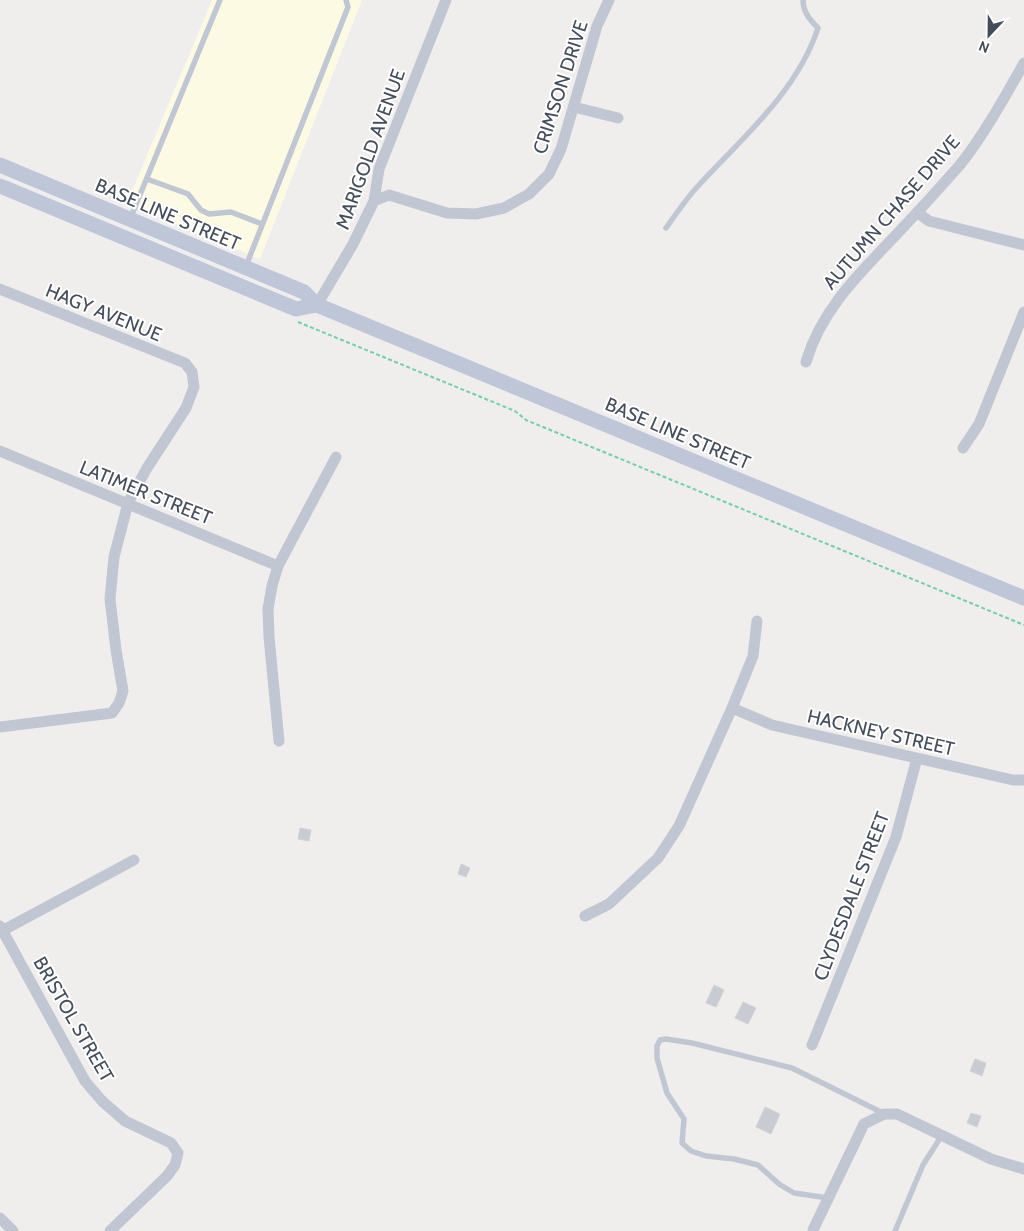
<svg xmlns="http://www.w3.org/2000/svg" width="1024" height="1231" font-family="Cabin,sans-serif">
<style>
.commercial{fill:#fdfae4}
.building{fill:#c9cbd3;stroke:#d1d2d9}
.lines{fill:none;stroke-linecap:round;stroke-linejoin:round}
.path{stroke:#6fd0b0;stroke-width:2;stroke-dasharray:4 2.5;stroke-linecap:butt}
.service{stroke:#c0c7d3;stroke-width:5.5}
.minor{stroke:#c0c7d3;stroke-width:11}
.secondary{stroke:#bec6d8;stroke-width:15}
.labels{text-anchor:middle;stroke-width:4;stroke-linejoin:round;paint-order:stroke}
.street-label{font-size:19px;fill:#444d5b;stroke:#fff}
</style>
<rect width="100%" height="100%" fill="#f0eded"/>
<!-- commercial -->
<path class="commercial" d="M212 0H362L260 259 127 203Z"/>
<!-- building -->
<path class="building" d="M300 828 311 830 309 841 298 839Z
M461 864 470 868 466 877 458 874Z
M714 985 724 990 716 1007 706 1003Z
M743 1002 756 1008 748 1024 735 1018Z
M975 1059 986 1063 982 1076 970 1071Z
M765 1107 780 1114 771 1134 756 1127Z
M971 1113 981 1116 977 1127 967 1123Z"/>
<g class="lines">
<!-- path -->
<path class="path" d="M298 322 515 411 526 420 1024 625"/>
<!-- service -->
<path class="service" d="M147 179 188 194 201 210 209 214 231 212 262 224
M130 219 220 0
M666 228C676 214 686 199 698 186 742 138 797 92 818 28 810 20 803 12 803 0
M246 266 348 7 346 0
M828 1198 794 1193 779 1184 758 1165 734 1159 706 1156 691 1151 682 1143 684 1119 667 1093 657 1058V1046L660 1040 666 1039 692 1043 792 1068 883 1113
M895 1231 923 1165 942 1135"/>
<!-- minor -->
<path class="minor" d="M574 107 618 118
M374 201 389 195 447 213 476 214 504 208 529 194 549 174 561 149 597 26 609 0
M918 213 929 221 1024 245
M0 289 185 363 192 372 194 387 186 408 147 468 128 503 114 557 110 599 116 650 123 691 119 703 112 713 0 727
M317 305 353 244 374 201 379 169 446 0
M806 362C821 310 859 274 895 236 917 213 938 190 959 166 982 138 1006 95 1024 63
M963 448 979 424 1024 312
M0 451 278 566
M732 708 772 725 1013 780H1024
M279 741 269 637 268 609 272 586 278 566 336 457
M585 916 609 904 658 858 679 826 732 708 753 656 757 621
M0 926 85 1081 102 1101 125 1121 171 1143 178 1153 175 1165 167 1176 110 1231
M0 932 134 860
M812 1045 896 837 917 758
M0 1218 13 1231
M813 1230 864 1124 884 1114H897L991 1159 1024 1169"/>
<!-- secondary -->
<path class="secondary" d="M0 165 304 292 317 305 1024 598
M0 186 296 309 317 305"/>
</g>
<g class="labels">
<!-- street labels -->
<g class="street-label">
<text transform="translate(560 87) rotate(-72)" y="7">CRIMSON DRIVE</text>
<text transform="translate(370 149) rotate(-70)" y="7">MARIGOLD AVENUE</text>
<text transform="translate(891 212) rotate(-49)" y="7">AUTUMN CHASE DRIVE</text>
<text transform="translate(168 214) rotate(23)" y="7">BASE LINE STREET</text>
<text transform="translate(104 312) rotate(22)" y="7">HAGY AVENUE</text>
<text transform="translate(678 433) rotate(23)" y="7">BASE LINE STREET</text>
<text transform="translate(146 492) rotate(22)" y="7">LATIMER STREET</text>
<text transform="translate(881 732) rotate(13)" y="7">HACKNEY STREET</text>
<text transform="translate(851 896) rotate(-69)" y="7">CLYDESDALE STREET</text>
<text transform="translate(74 1019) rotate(60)" y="7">BRISTOL STREET</text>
</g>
</g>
<!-- north arrow -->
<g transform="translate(989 35) rotate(202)" stroke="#ffffff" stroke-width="4" paint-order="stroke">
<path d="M0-4L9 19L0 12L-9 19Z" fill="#444d5b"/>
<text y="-8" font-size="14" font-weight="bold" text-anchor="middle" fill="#444d5b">N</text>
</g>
</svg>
